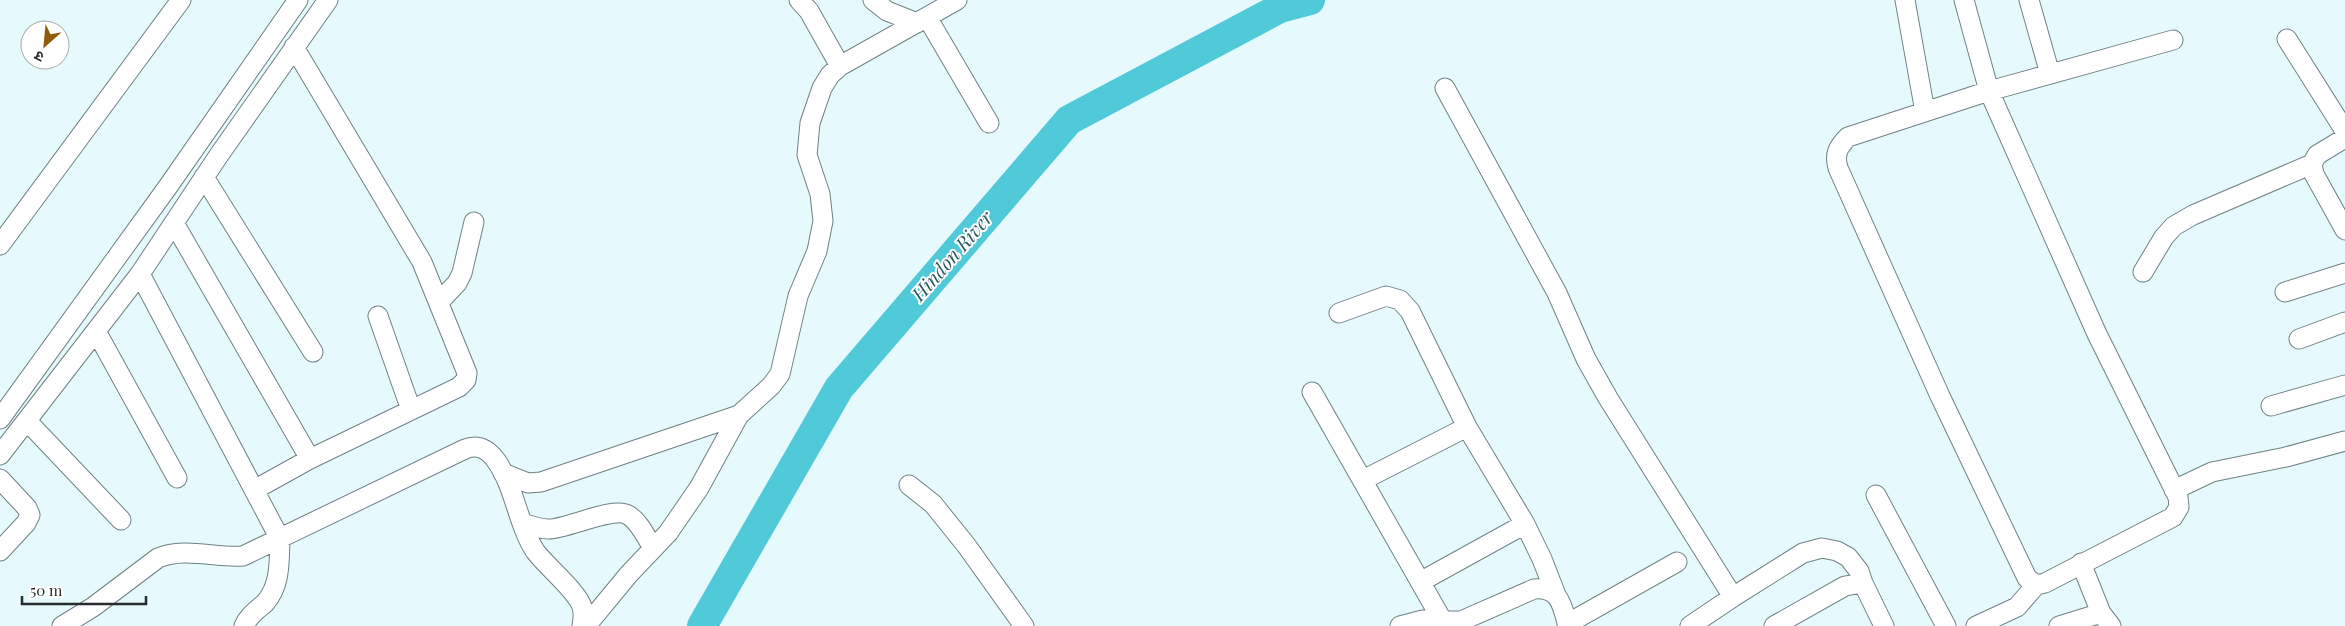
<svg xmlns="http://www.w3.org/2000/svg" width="2345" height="626" font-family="'Playfair Display','Noto Sans Devanagari',serif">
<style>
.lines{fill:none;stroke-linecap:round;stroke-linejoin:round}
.river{stroke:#50c9d8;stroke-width:30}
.street-casing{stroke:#6f8183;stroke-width:21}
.street{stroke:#fff;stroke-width:19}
.labels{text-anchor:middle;stroke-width:4;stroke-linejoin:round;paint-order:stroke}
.water-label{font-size:19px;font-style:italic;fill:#265960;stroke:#fff}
</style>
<rect width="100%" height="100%" fill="#e6fafd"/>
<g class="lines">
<!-- river -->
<path class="river" d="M702 626 839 388 1069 120 1280 8 1310 0"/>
<!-- street casing -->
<g class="street-casing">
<path id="street" d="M799 0 809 11 840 66
M873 0 887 11 917 23
M1905 0 1925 112
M1964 0 1989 91 2097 334 2178 497 2179 507 2173 517 2045 583 2036 585 2027 578 1940 396 1838 168C1834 154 1838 147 1848 137L1989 91 2173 40
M2029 0 2050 74
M927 17 989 123
M2287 39 2345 131
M1445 88 1557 293 1586 359 1608 398 1733 597 1803 553 1822 548 1837 551 1848 557 1859 571 1863 583 1884 626
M2345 138 2317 155 2312 164 2314 174 2345 230
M204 177 313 352
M174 223 310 459
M0 245 181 0
M2143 272 2164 237 2174 226 2193 215 2312 164
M140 274 280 539C279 561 281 585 265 603 257 610 248 616 244 626
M2285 292 2345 273
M440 301 457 283 462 273 474 222
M1339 313 1386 296 1400 300 1410 311 1467 427 1525 524 1542 559 1556 595
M378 316 411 410
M96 331 177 478
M2299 339 2345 322
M1312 392 1442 620
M2271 406 2345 385
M0 419 167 188 298 0
M27 421 121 520
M0 455 140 274 219 155 328 0
M503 473 528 483 541 482 739 415
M0 479 27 508 30 515 26 523 0 551
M1363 480 1467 427
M909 485 933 504 966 545 1024 626
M254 490 310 459 459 387 466 380 467 373 422 262 294 47
M2174 490 2212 472 2286 457 2345 441
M1876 495 1946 626
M523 523C531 526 540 529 549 529 567 529 614 506 628 515 639 521 646 537 653 548
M2081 563 2101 613
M1420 582 1525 524
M1567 624 1677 562
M62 626 93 607 158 558C185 547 214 558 243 556L465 449C478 444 487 449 495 459 515 486 517 523 535 551 546 566 578 592 582 607 584 613 583 620 582 626
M586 626 629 574 668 533 699 488 739 415 771 386 780 374 798 296 817 251 823 221 820 194 807 155 810 123 822 88 830 75 840 66 957 0
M1400 626 1423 620 1461 621 1534 589C1560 587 1562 605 1568 626
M1690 626 1733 597
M1774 626 1845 586 1863 583
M1976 626 2017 607 2036 585
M2059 626 2101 613 2111 626"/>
</g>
<!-- street -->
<use href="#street" class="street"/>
</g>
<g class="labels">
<!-- water labels -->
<g class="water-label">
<text transform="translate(952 256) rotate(-49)" y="7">Hindon River</text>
</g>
</g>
<!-- north arrow -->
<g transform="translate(45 45) rotate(207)"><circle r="24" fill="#ffffff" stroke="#a8abab"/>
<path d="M0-4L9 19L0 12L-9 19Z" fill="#8e5c08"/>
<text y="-8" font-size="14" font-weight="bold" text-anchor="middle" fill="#252c2d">उ</text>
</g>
<!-- scale -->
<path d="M22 596v8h124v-8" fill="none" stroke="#252c2d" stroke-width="2.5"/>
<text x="30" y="596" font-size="15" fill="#252c2d" stroke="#ffffff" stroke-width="4" paint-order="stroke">50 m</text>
</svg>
